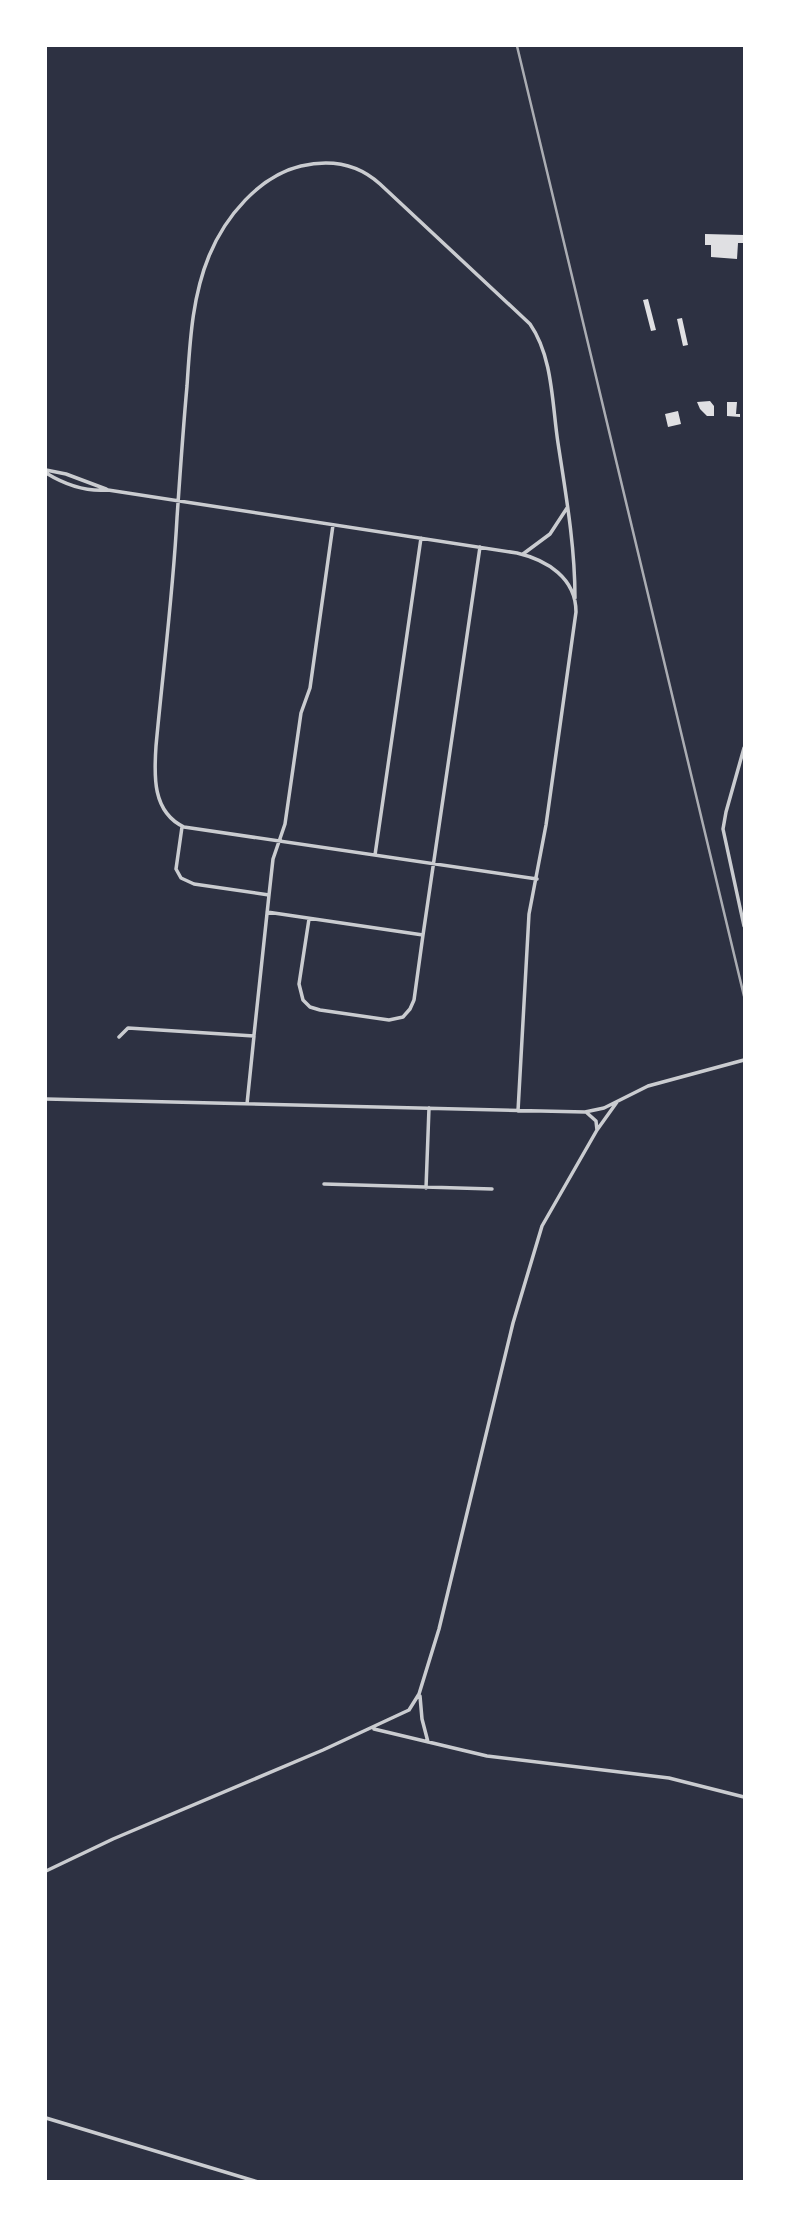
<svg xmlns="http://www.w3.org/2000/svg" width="790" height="2227" font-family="'Fira Sans Condensed',sans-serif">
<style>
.building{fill:#e0e0e3}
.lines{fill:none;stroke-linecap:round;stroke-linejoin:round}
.minor{stroke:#caccd0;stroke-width:3.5}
.rail{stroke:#abadb3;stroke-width:2.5}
</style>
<rect width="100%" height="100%" fill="#2d3142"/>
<!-- building -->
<path class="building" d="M705 234 744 235V243H738L737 259 711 257V245H705Z
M648 299 656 330 651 331 643 300Z
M682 318 688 345 683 346 677 319Z
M710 401 714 406V416H707L700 409 697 402Z
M727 402H737L736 414H740V417L727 416Z
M678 411 681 424 668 427 665 414Z"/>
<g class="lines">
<!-- minor -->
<path class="minor" d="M46 470 66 474 106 489
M46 473C64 484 86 492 108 490L517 553C547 560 576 578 576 612L546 825 529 914 518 1111
M523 554 550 534 567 508
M744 748 726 812 723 829 744 926
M182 827 176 869 181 878 194 884 269 895 273 859 285 824 301 713 310 688 333 525
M375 855 421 538
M537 879 184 827C152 812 154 775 156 746 163 670 173 594 177 518 180 474 183 430 187 386 190 342 192 297 209 256 225 217 259 176 301 166 331 159 357 163 380 184L530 324C553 357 552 404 558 443 566 495 575 546 575 598
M267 912 423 935 480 547
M309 919 299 984 303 1000 310 1007 320 1010 389 1020 403 1017 410 1009 414 1000 423 935
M254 1035 269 895
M119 1037 128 1028 254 1036 247 1104
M46 1099 585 1112 604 1108 648 1086 744 1060
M586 1112 596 1121 597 1130
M324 1184 492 1189
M426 1188 429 1108
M420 1696 422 1719 428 1742
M374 1729 487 1756 669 1778 744 1797
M46 1871 113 1839 323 1750 409 1710 419 1694 439 1629 513 1323 542 1226 597 1130 617 1102
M46 2118 258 2182"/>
<!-- rail -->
<path class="rail" d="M517 46 744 996"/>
</g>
<!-- border -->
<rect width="790" height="2227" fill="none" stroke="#ffffff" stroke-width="94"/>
</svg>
